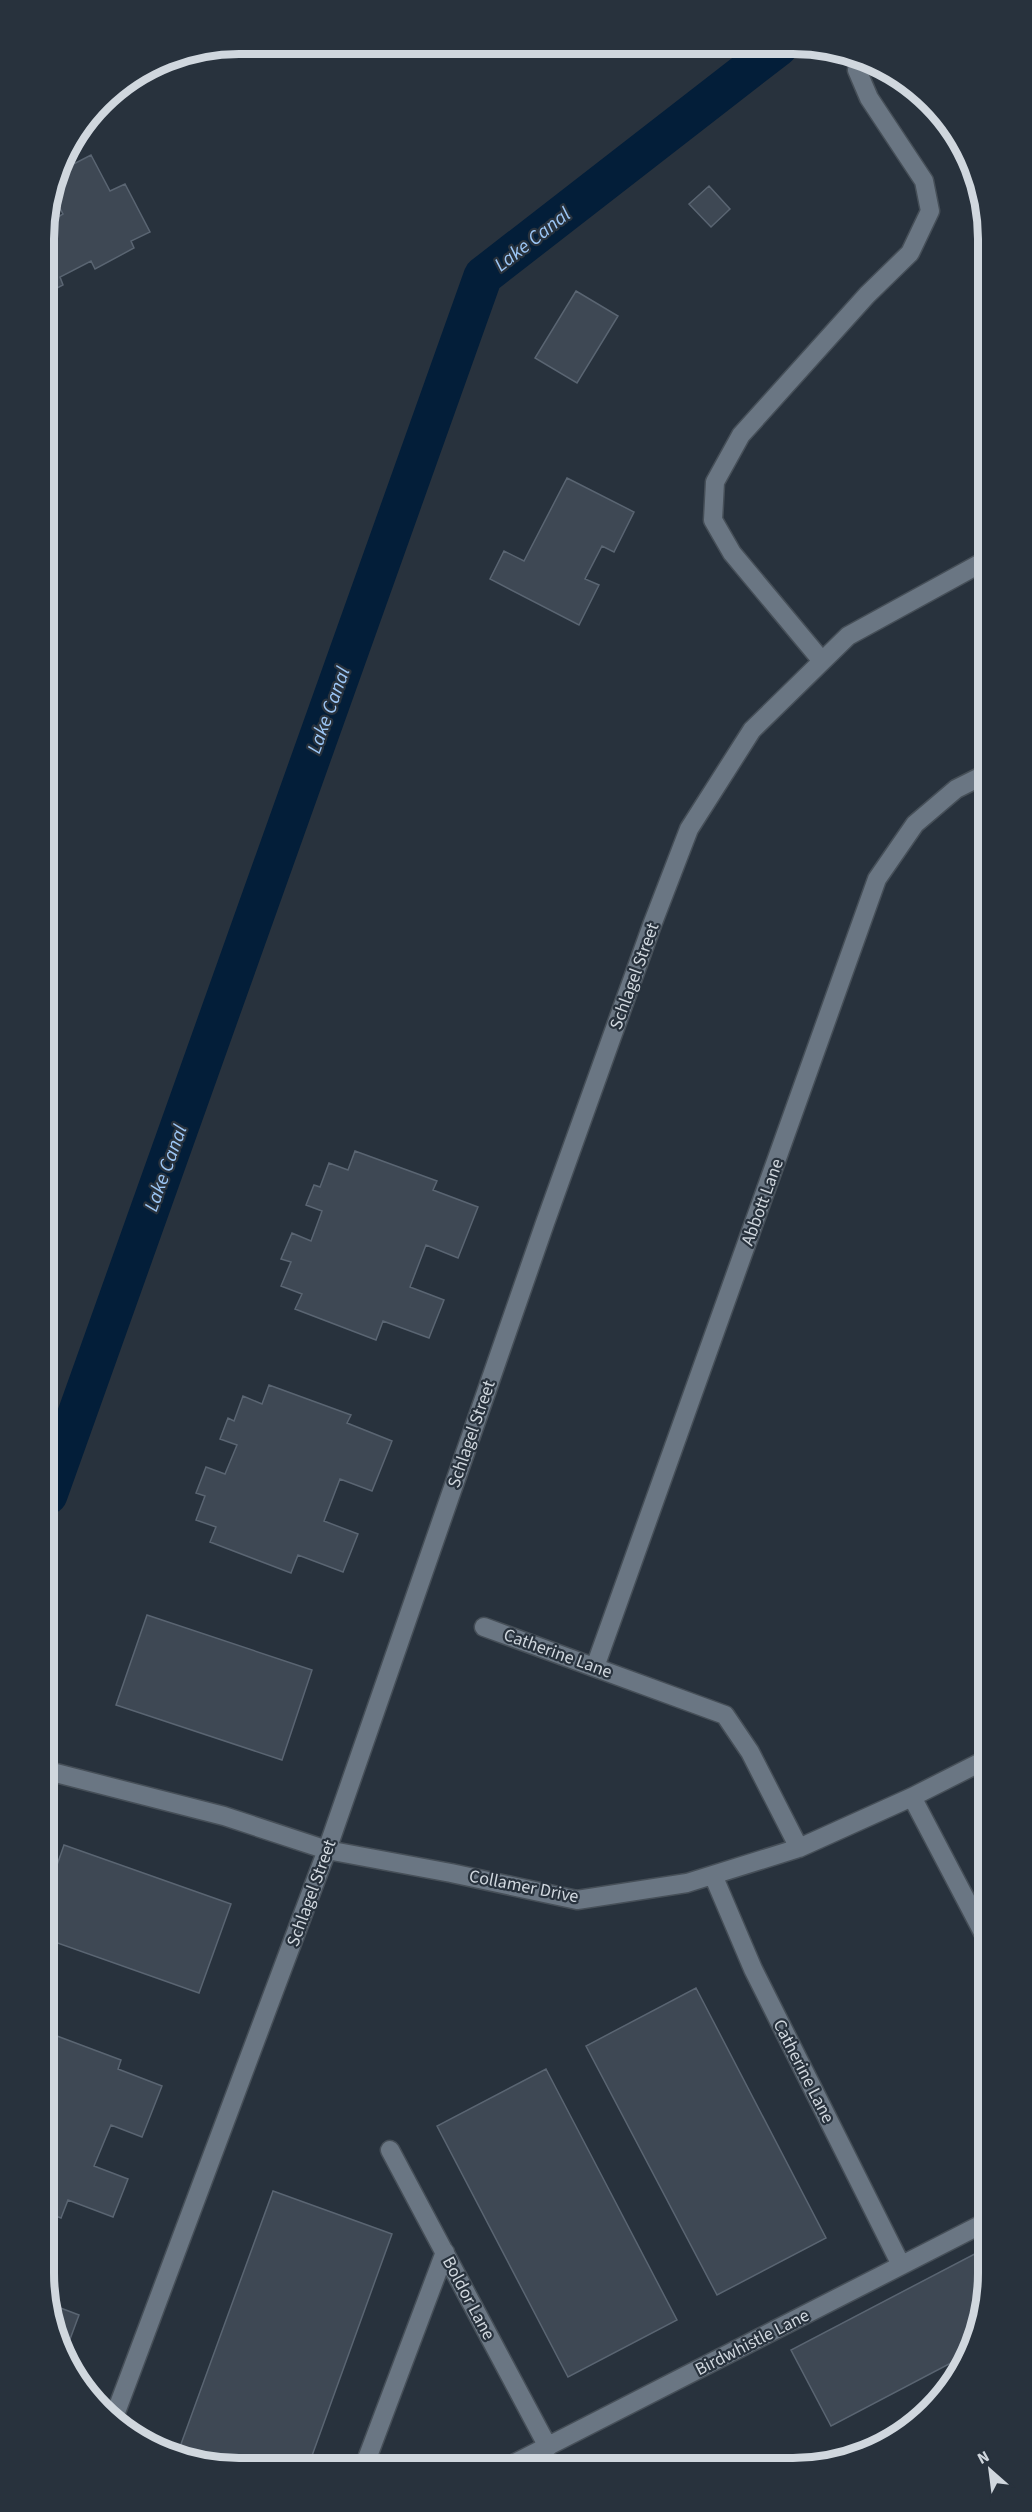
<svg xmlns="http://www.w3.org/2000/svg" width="1032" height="2512" font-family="'Source Sans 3',sans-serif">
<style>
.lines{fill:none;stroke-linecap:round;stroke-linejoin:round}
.canal{stroke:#031e39;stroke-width:39}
.building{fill:#3e4854;stroke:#5a6572;stroke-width:1.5}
.minor-casing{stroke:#464f58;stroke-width:21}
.minor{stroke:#6a7683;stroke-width:18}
.labels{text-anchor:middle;stroke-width:4.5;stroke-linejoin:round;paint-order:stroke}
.street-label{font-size:18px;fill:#d0d7de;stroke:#28323d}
.water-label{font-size:20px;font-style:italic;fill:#9cc6f5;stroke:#28323d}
.rim{fill:none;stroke:#d0d7de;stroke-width:8}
</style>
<rect width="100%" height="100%" fill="#28323d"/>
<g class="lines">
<!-- canal -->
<path class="canal" d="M48 1495 483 276 778 47"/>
</g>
<!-- building -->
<path class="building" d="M936 110 962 141 965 149 963 151 933 112Z
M91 155 110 191 125 184 150 232 131 241 134 248 95 269 91 261 60 277 63 285 44 295V226L63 214 52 194 58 172Z
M709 186 730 209 711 227 689 204Z
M576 291 618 316 577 383 535 358Z
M567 478 634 512 614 552 602 546 585 579 599 585 579 625 490 579 504 551 524 561Z
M355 1151 437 1181 433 1190 478 1207 458 1258 426 1245 410 1287 444 1300 429 1338 383 1321 376 1340 295 1309 302 1294 281 1286 291 1262 281 1259 292 1233 311 1241 322 1211 306 1205 314 1185 320 1187 329 1163 348 1170Z
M269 1385 351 1415 347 1423 392 1441 372 1491 340 1479 324 1521 358 1534 343 1572 298 1555 291 1573 210 1542 216 1527 196 1520 205 1496 196 1493 206 1467 225 1474 237 1445 220 1439 228 1418 234 1421 243 1396 262 1404Z
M147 1615 312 1670 282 1760 116 1705Z
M64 1845 231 1904 199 1993 49 1940V1888Z
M696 1988 826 2238 717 2295 586 2046Z
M49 2033 121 2060 118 2069 162 2086 142 2137 111 2125 94 2166 128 2179 113 2217 68 2200 61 2218 50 2214Z
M546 2069 677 2320 568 2377 437 2126Z
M273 2191 392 2234 309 2464 204 2465 177 2455Z
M988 2247V2286L970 2353 831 2426 791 2350Z
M50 2304 79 2315 66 2350 50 2323Z"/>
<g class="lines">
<!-- minor casing -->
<g class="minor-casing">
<path id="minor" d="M822 661 732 553 713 520 715 482 741 435 867 295 910 253 930 211 924 181 869 98 857 70 862 62
M484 1627 725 1715 750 1752 799 1848
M595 1667 877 879 915 824 956 789 984 775
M48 1771 224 1816 327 1850 451 1873 577 1900 687 1883 799 1848 912 1797 987 1759
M912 1797 987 1940
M713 1875 753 1969 901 2265
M390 2150 548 2447
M113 2420 327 1850 545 1223 652 925 689 829 752 730 848 636 983 562
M515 2463 988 2221
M365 2464 445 2252"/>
</g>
<!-- minor -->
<use href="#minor" class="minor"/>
</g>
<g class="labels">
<!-- street labels -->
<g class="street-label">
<text transform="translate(634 976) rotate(-70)" y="6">Schlagel Street</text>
<text transform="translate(762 1202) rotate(-70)" y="6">Abbott Lane</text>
<text transform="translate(471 1434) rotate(-71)" y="6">Schlagel Street</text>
<text transform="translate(558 1653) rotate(20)" y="6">Catherine Lane</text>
<text transform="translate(524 1886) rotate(11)" y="6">Collamer Drive</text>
<text transform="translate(311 1893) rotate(-70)" y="6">Schlagel Street</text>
<text transform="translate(804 2071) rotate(63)" y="6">Catherine Lane</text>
<text transform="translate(469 2298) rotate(62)" y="6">Boldor Lane</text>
<text transform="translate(752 2342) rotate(-27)" y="6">Birdwhistle Lane</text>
</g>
<!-- water labels -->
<g class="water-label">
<text transform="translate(532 239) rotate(-38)" y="7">Lake Canal</text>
<text transform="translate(328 710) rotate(-70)" y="7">Lake Canal</text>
<text transform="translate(165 1168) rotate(-70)" y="7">Lake Canal</text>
</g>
</g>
<!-- crop -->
<path d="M0 0H1032V2512H0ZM239 54H793A185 185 0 0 1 978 239V2273A185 185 0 0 1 793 2458H239A185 185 0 0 1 54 2273V239A185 185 0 0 1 239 54Z" fill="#28323d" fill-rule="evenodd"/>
<path class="rim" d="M239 54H793A185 185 0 0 1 978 239V2273A185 185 0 0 1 793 2458H239A185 185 0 0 1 54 2273V239A185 185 0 0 1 239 54Z"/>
<!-- north arrow -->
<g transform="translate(990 2470) rotate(332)" stroke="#28323d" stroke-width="4.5" paint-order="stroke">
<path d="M0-4.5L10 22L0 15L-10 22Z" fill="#d0d7de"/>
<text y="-9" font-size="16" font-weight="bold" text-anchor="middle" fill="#d0d7de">N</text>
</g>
</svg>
